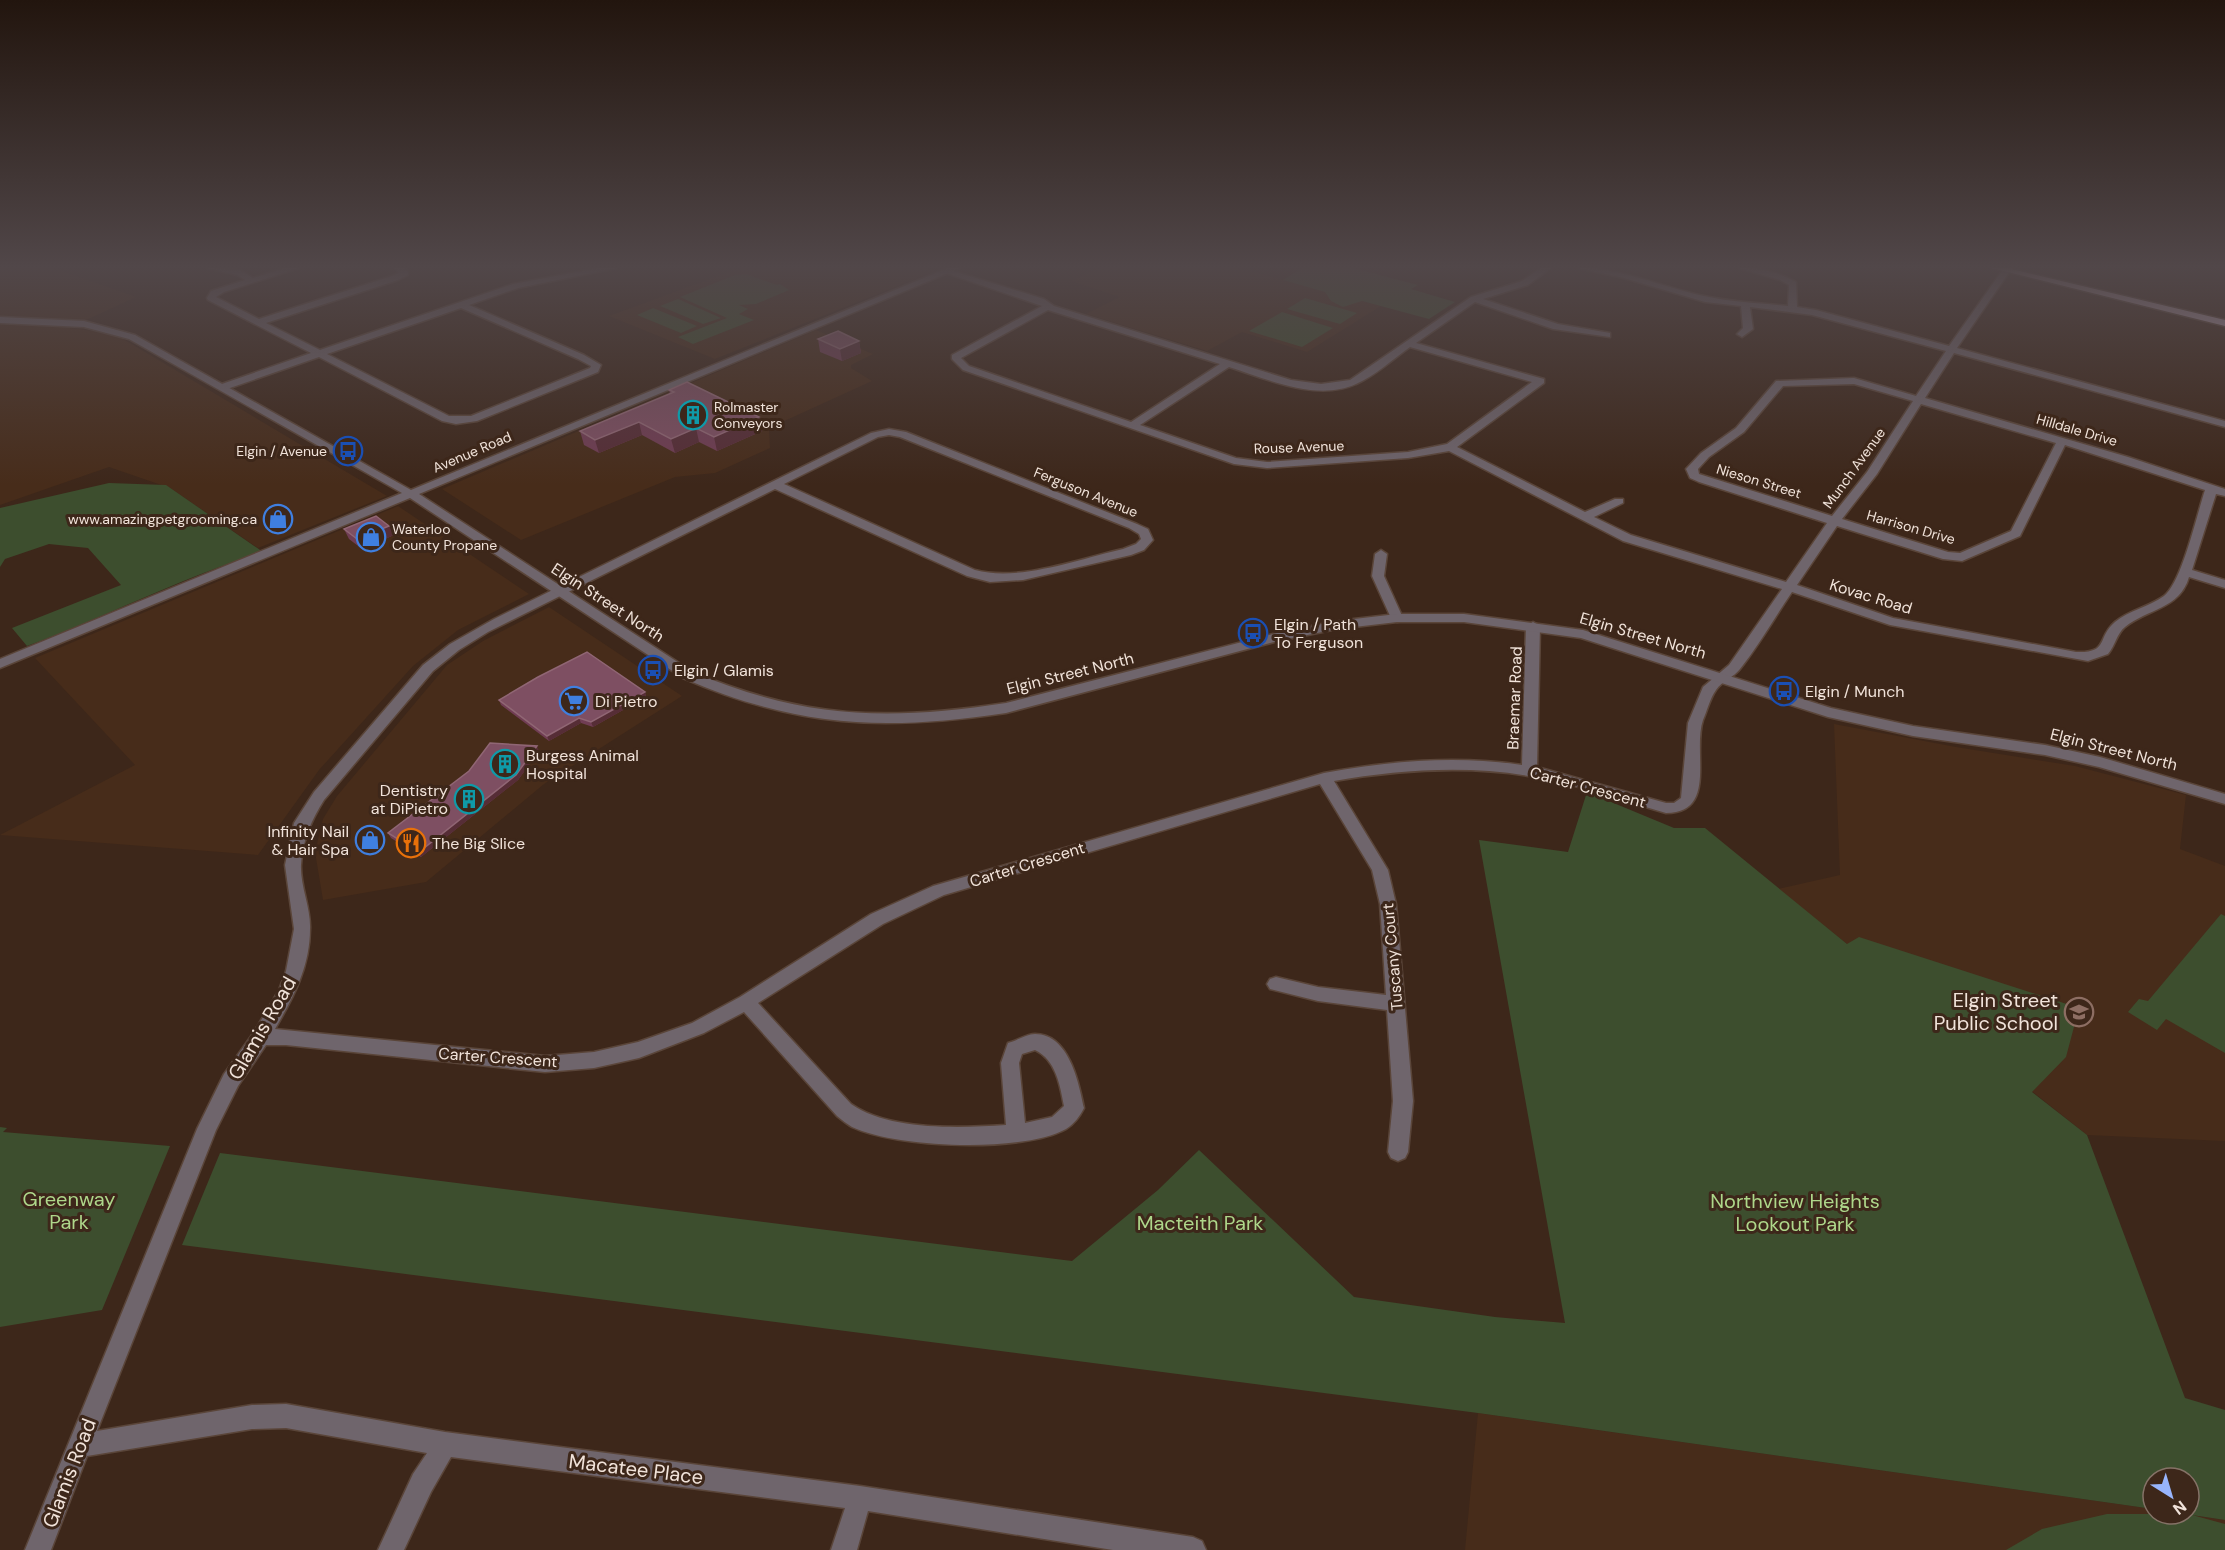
<svg xmlns="http://www.w3.org/2000/svg" width="2225" height="1550" font-family="'DM Sans',sans-serif">
<style>
.built{fill:#472c1a}
.green{fill:#3d4e2e}
.lines{fill:none;stroke-linecap:round;stroke-linejoin:round}
.minor-casing{stroke:#5a4539;stroke-width:3}
.tertiary-casing{stroke:#5a4539;stroke-width:3}
.primary-casing{stroke:#5a4539;stroke-width:3}
.minor{fill:#6f656c;fill-rule:evenodd}
.tertiary{fill:#6f656c;fill-rule:evenodd}
.primary{fill:#b19cac;fill-rule:evenodd}
.wall{fill:#703d53}
.shaded-wall{fill:#562d36}
.building{fill:#7e4f62;stroke:#906674;stroke-width:1.5}
.labels{text-anchor:middle;stroke-width:6;stroke-linejoin:round;paint-order:stroke}
.far-poi-label{font-size:14px;fill:#f1e3da;stroke:#3d271a;text-anchor:start}
.far-street-label{font-size:14px;fill:#f1e3da;stroke:#3d271a}
.street-label{font-size:16px;fill:#f1e3da;stroke:#3d271a}
.poi-label{font-size:16px;fill:#f1e3da;stroke:#3d271a;text-anchor:start}
.near-poi-label{font-size:20px;fill:#f1e3da;stroke:#3d271a;text-anchor:end}
.near-street-label{font-size:20px;fill:#f1e3da;stroke:#3d271a}
.near-park-label{font-size:20px;fill:#aed78a;stroke:#3d271a}
</style>
<rect width="100%" height="100%" fill="#3d271a"/>
<!-- built -->
<path class="built" d="M0 268H54L136 297 69 328 113 333 387 496 258 548 170 488 109 467 0 505Z
M740 268H928L935 271 715 359 609 316Z
M1099 268H1238L1381 306 1307 352 1242 332 1207 351 1086 314 1120 297 1071 281Z
M816 330 873 354 851 365V368L872 381 769 428 770 448 715 473 675 477 521 540 442 489Z
M398 506 529 594 458 630 413 666 319 770 258 855 0 835 135 765 35 658Z
M549 607 682 696 544 784 426 882 323 900 315 852 323 819 337 796 447 665 483 641Z
M1834 724 1956 747 2075 766 2186 795 2180 849 2225 866V1141L2087 1135 1778 889 1840 875Z
M1478 1413 2153 1509V1514H2185L2225 1520V1550H1465Z"/>
<!-- green -->
<path class="green" d="M1302 268H1353L1418 285 1411 289 1455 302 1429 319 1362 301 1343 307 1331 301 1325 292 1283 280Z
M746 274 777 285 780 284 789 290 756 304 739 305 748 309 739 314 754 320 693 344 678 337 727 318 680 297 735 275Z
M1305 298 1357 313 1340 324 1287 309Z
M678 299 721 318 703 324 660 306Z
M653 308 697 326 681 333 637 315Z
M1282 312 1333 328 1302 347 1249 331Z
M109 483 166 485 263 552C182 577 106 617 27 646L12 628 121 585 88 548 49 544 5 559 0 567V508Z
M1587 792 1674 828H1705L1847 944 1859 937 2079 1008 2066 1057 2032 1092 2087 1135 2185 1398 2225 1410V1520L2192 1515 2225 1524V1550H2006L2042 1529 2107 1514H2189V1478H2153V1509L1478 1413 182 1245 220 1153 1072 1261 1158 1190 1199 1150 1354 1297 1495 1317 1565 1323 1479 840 1568 852Z
M2221 914 2225 916V1053L2166 1019 2157 1030 2128 1012 2139 999 2148 1001Z
M0 1127 7 1128 3 1132 170 1146 102 1310 0 1327Z"/>
<g class="lines">
<!-- minor casing -->
<g class="minor-casing">
<path id="minor" d="M207 268 240 270 253 278 285 268H299L224 292 216 297 259 319 392 276 399 273 395 268H404L408 271V275L398 280 266 323 320 350 513 284 598 268H617L518 288 469 305 584 355 601 365 598 372 477 421 456 424 442 421 319 357 227 389H219V385L311 353 208 300 207 298 211 291 245 280 237 275ZM461 308 578 359 591 366 590 368 471 416H449L327 354Z
M1541 268H1551L1528 285 1483 299 1558 324 1610 333V337L1553 329 1475 302 1416 343 1544 379V383L1457 447 1585 512 1615 499H1623V503L1594 517 1631 535 1786 582 1827 523 1699 482 1690 478 1686 469 1701 453 1736 428 1776 381 1854 378 1916 396 1946 351 1812 315 1750 307 1753 329 1742 337 1737 334 1743 328 1741 306 1705 302 1624 278 1578 268C1622 268 1662 287 1704 296 1731 302 1760 303 1788 306L1789 285 1780 280 1739 268C1759 268 1779 272 1796 282L1797 307 1816 310 1949 346 2004 268H2012L1957 348 2225 421V427L1954 353 1925 398 2128 457 2225 489V496L2216 494 2192 570 2225 580V588L2189 577C2180 609 2147 609 2125 627 2117 633 2115 646 2108 654L2088 661 1890 625 1792 592C1775 617 1759 645 1740 669 1734 677 1722 681 1716 690 1710 698 1707 711 1703 720 1692 752 1718 813 1666 813 1621 800 1576 784 1529 776 1464 765 1398 770 1334 781L1388 870 1396 904 1413 1101 1408 1152 1405 1158 1398 1161 1391 1158 1388 1152 1393 1101 1387 1010 1318 1001 1270 989 1267 984 1270 979 1276 977 1318 987 1386 995 1380 904 1372 870 1320 784 944 895 883 924 758 1003 851 1104C889 1131 960 1128 1006 1125L1001 1063 1008 1043C1016 1041 1027 1034 1035 1034 1069 1034 1079 1083 1084 1108 1080 1116 1074 1124 1066 1129 1023 1153 896 1148 852 1127 847 1124 842 1120 837 1116L744 1012 704 1033 639 1058 594 1068 545 1072 286 1045H266L238 1086 216 1130 97 1431 252 1405 286 1404 445 1432 860 1486 1193 1537 1202 1541 1206 1550H1113L868 1511 857 1550H831L845 1508 451 1457 431 1492 404 1550H378L413 1474 427 1453 286 1428 252 1429 87 1456 51 1550H25L197 1129 224 1074 254 1032 279 990 286 971 294 929 285 865 294 823 314 792 423 665 450 644 494 619 871 433 889 429 906 432 1137 524 1148 529 1153 540 1144 550 1131 555 1023 580 990 582 967 576 775 489 488 632 459 650 433 671 324 800C312 819 302 841 301 865 300 886 311 908 310 929 310 967 293 998 275 1029L545 1056 594 1052 638 1042 692 1023 740 997 871 914 933 886 1324 773C1390 761 1455 755 1522 765L1526 626 1533 622 1540 626 1537 767 1666 803H1674L1681 798 1688 723 1703 687 1729 665 1782 589 1623 541 1449 451 1408 458 1267 468 1234 464 963 370 952 359V355L1042 306 943 272 950 270 1044 299 1054 306 1291 380 1321 384 1350 380 1471 297 1522 281ZM1048 310 1220 364 1131 422 969 366 961 358ZM1410 347 1532 382 1447 444 1408 452 1267 462 1236 458 1140 425 1229 367C1267 379 1317 402 1356 384 1375 376 1393 359 1410 347ZM1854 384 1913 401 1867 472 1832 516 1699 474 1698 469 1709 457 1744 432 1783 386ZM1921 404 2056 443 2011 531 1960 553 1948 552 1842 519 1877 474ZM889 435 900 437 1129 528 1139 534 1141 539 1136 544 1123 549C1079 559 1019 582 975 570L784 484 878 437ZM2065 445 2205 490C2197 514 2182 582 2164 596 2149 607 2129 610 2115 622 2096 638 2110 653 2076 652L1893 618 1797 585 1837 526 1943 559 1962 561 2020 536ZM1035 1050C1056 1060 1060 1085 1064 1106L1052 1117 1025 1123 1019 1063 1022 1054Z
M1381 550 1387 554 1384 576 1403 618 1402 621 1397 622 1391 618 1372 576 1375 554Z"/>
</g>
<!-- tertiary casing -->
<g class="tertiary-casing">
<path id="tertiary" d="M948 268H960L419 494 693 672C804 719 888 721 1006 703L1277 633 1337 621 1397 614H1464L1583 630 1831 708 1913 726 2045 745 2100 757 2225 794V804L2099 767 2045 755 1913 736 1828 717 1581 638 1464 622H1397L1337 629 1278 641 1006 713C884 731 798 728 683 678L410 498 0 668V659L402 493 129 339 84 327 0 323V317L84 321 135 335 411 490Z"/>
</g>
<!-- primary casing -->
<g class="primary-casing">
<path id="primary" d="M1992 268H2007L2225 320V326Z"/>
</g>
<!-- minor -->
<use href="#minor" class="minor"/>
<!-- tertiary -->
<use href="#tertiary" class="tertiary"/>
<!-- primary -->
<use href="#primary" class="primary"/>
</g>
<!-- wall -->
<path class="wall" d="M818 339 859 341 861 353 842 361 820 352Z
M669 390 759 417 762 431 717 451 699 442 675 453 642 435 599 453 584 445 580 431 670 394Z
M344 529 394 535 362 549 349 539Z
M645 692 646 697 593 727 581 723 549 741 501 705 499 700Z
M539 751 518 780 421 857 391 838 388 833Z"/>
<!-- shaded-wall -->
<path class="shaded-wall" d="M859 341 861 353 842 361 840 349Z
M759 417 762 431 717 451 714 437Z
M639 422 642 435 599 453 595 440Z
M696 428 699 442 675 453 671 439Z
M389 526 394 535 362 549 357 539Z
M645 692 646 697 593 727 591 722Z
M579 718 581 723 549 741 547 736Z
M537 746 539 751 518 780 421 857 419 852Z"/>
<!-- building -->
<path class="building" d="M838 331 859 341 840 349 818 339Z
M687 382 759 417 714 437 696 428 671 439 639 422 595 440 580 431 674 392 669 390Z
M376 516 389 526 357 539 344 529Z
M587 652 645 692 591 722 579 718 547 736 499 700 538 677Z
M490 743 537 746 516 775 419 852 388 833 469 771Z"/>
<!-- sky -->
<linearGradient id="sky" x2="0" y2="1"><stop stop-color="#22150e"/><stop offset="0.55" stop-color="#514749"/><stop offset="1" stop-color="#514749" stop-opacity="0"/></linearGradient>
<rect width="2225" height="485" fill="url(#sky)"/>
<!-- icons -->
<defs>
<g id="building-ring" transform="scale(1.5)"><circle r="9.5" fill="#3d271a" stroke="#0f9aa8" stroke-width="1.5"/><path d="M-4-6H4V6H1V3H-1V6H-4ZM-2.5-4.3h1.7v1.8h-1.7ZM.8-4.3h1.7v1.8H.8ZM-2.5-1h1.7V.8h-1.7ZM.8-1h1.7V.8H.8Z" fill="#0f9aa8"/></g>
<g id="bus-ring" transform="scale(1.5)"><circle r="9.5" fill="#3d271a" stroke="#1a4fb4" stroke-width="1.5"/><path d="M-5-6H5V4H4V6H2V4H-2V6H-4V4H-5ZM-3.5-4V0h7V-4ZM-3.5 1.2v1.5H-2V1.2ZM2 1.2v1.5H3.5V1.2Z" fill="#1a4fb4"/></g>
<g id="shop-ring" transform="scale(1.5)"><circle r="9.5" fill="#3d271a" stroke="#3f7fe0" stroke-width="1.5"/><path d="M-5-2.5h2.3a2.7 3.5 0 0 1 5.4 0H5L5.5 6h-11ZM-1.5-2.5h3a1.5 2.3 0 0 0-3 0Z" fill="#3f7fe0"/></g>
<g id="supermarket-ring" transform="scale(1.5)"><circle r="9.5" fill="#3d271a" stroke="#3f7fe0" stroke-width="1.5"/><path d="M-6-5.5h2.5l.6 2H6L4.5 2H-2.5L-4.4-4H-6ZM-1.5 3.2a1.3 1.3 0 1 0 .1 0ZM3 3.2a1.3 1.3 0 1 0 .1 0Z" fill="#3f7fe0"/></g>
<g id="restaurant-ring" transform="scale(1.5)"><circle r="9.5" fill="#3d271a" stroke="#e8710a" stroke-width="1.5"/><path d="M-5-6h1v4h1v-4h1v4h1v-4h1v5L-1.5 .5V6h-2V.5L-5-1ZM5-6V6H3V1.5H1.5Q1.5-4 5-6Z" fill="#e8710a"/></g>
<g id="school-ring" transform="scale(1.5)"><circle r="9.5" fill="#3d271a" stroke="#8d6e63" stroke-width="1.5"/><path d="M0-5L7-2L0 1L-7-2ZM-4 1L0 2.5L4 1V4Q0 6-4 4Z" fill="#8d6e63"/></g>
</defs>
<g fill-rule="evenodd">
<use href="#building-ring" x="693" y="415"/>
<use href="#bus-ring" x="348" y="451"/>
<use href="#shop-ring" x="278" y="519"/>
<use href="#shop-ring" x="371" y="537"/>
<use href="#bus-ring" x="1253" y="633"/>
<use href="#bus-ring" x="653" y="670"/>
<use href="#bus-ring" x="1784" y="691"/>
<use href="#supermarket-ring" x="574" y="701"/>
<use href="#building-ring" x="505" y="764"/>
<use href="#building-ring" x="469" y="799"/>
<use href="#shop-ring" x="370" y="840"/>
<use href="#restaurant-ring" x="411" y="843"/>
<use href="#school-ring" x="2079" y="1012"/>
</g>
<g class="labels">
<!-- far-poi labels -->
<g class="far-poi-label">
<text x="714" y="412">Rolmaster<tspan x="714" dy="16">Conveyors</tspan></text>
<text x="327" y="456" text-anchor="end">Elgin / Avenue</text>
<text x="257" y="524" text-anchor="end">www.amazingpetgrooming.ca</text>
<text x="392" y="534">Waterloo<tspan x="392" dy="16">County Propane</tspan></text>
</g>
<!-- far-street labels -->
<g class="far-street-label">
<text transform="translate(2077 430) rotate(16)" y="5">Hilldale Drive</text>
<text transform="translate(1299 447) rotate(-2)" y="5">Rouse Avenue</text>
<text transform="translate(472 452) rotate(-23)" y="5">Avenue Road</text>
<text transform="translate(1854 468) rotate(-54)" y="5">Munch Avenue</text>
<text transform="translate(1759 481) rotate(17)" y="5">Nieson Street</text>
<text transform="translate(1086 492) rotate(22)" y="5">Ferguson Avenue</text>
<text transform="translate(1911 527) rotate(16)" y="5">Harrison Drive</text>
</g>
<!-- street labels -->
<g class="street-label">
<text transform="translate(1871 596) rotate(17)" y="6">Kovac Road</text>
<text transform="translate(608 602) rotate(33)" y="6">Elgin Street North</text>
<text transform="translate(1643 635) rotate(16)" y="6">Elgin Street North</text>
<text transform="translate(1070 673) rotate(-14)" y="6">Elgin Street North</text>
<text transform="translate(1514 698) rotate(-88)" y="6">Braemar Road</text>
<text transform="translate(2114 749) rotate(14)" y="6">Elgin Street North</text>
<text transform="translate(1588 787) rotate(15)" y="6">Carter Crescent</text>
<text transform="translate(1027 864) rotate(-17)" y="6">Carter Crescent</text>
<text transform="translate(1392 957) rotate(-95)" y="6">Tuscany Court</text>
<text transform="translate(498 1057) rotate(4)" y="6">Carter Crescent</text>
</g>
<!-- poi labels -->
<g class="poi-label">
<text x="1274" y="630">Elgin / Path<tspan x="1274" dy="18">To Ferguson</tspan></text>
<text x="674" y="676">Elgin / Glamis</text>
<text x="1805" y="697">Elgin / Munch</text>
<text x="595" y="707">Di Pietro</text>
<text x="526" y="761">Burgess Animal<tspan x="526" dy="18">Hospital</tspan></text>
<text x="448" y="796" text-anchor="end">Dentistry<tspan x="448" dy="18">at DiPietro</tspan></text>
<text x="349" y="837" text-anchor="end">Infinity Nail<tspan x="349" dy="18">&amp; Hair Spa</tspan></text>
<text x="432" y="849">The Big Slice</text>
</g>
<!-- near-poi labels -->
<g class="near-poi-label">
<text x="2058" y="1007">Elgin Street<tspan x="2058" dy="23">Public School</tspan></text>
</g>
<!-- near-street labels -->
<g class="near-street-label">
<text transform="translate(262 1028) rotate(-60)" y="7">Glamis Road</text>
<text transform="translate(636 1469) rotate(7)" y="7">Macatee Place</text>
<text transform="translate(69 1473) rotate(-69)" y="7">Glamis Road</text>
</g>
<!-- near-park labels -->
<g class="near-park-label">
<text x="69" y="1206">Greenway<tspan x="69" dy="23">Park</tspan></text>
<text x="1795" y="1208">Northview Heights<tspan x="1795" dy="23">Lookout Park</tspan></text>
<text x="1200" y="1230">Macteith Park</text>
</g>
</g>
<!-- north arrow -->
<g transform="translate(2171 1496) rotate(143)"><circle r="28" fill="#3d271a" stroke="#857267" stroke-width="1.5"/>
<path d="M0-4.5L10 22L0 15L-10 22Z" fill="#98b5fd"/>
<text y="-9" font-size="16" font-weight="bold" text-anchor="middle" fill="#f1e3da">N</text>
</g>
</svg>
